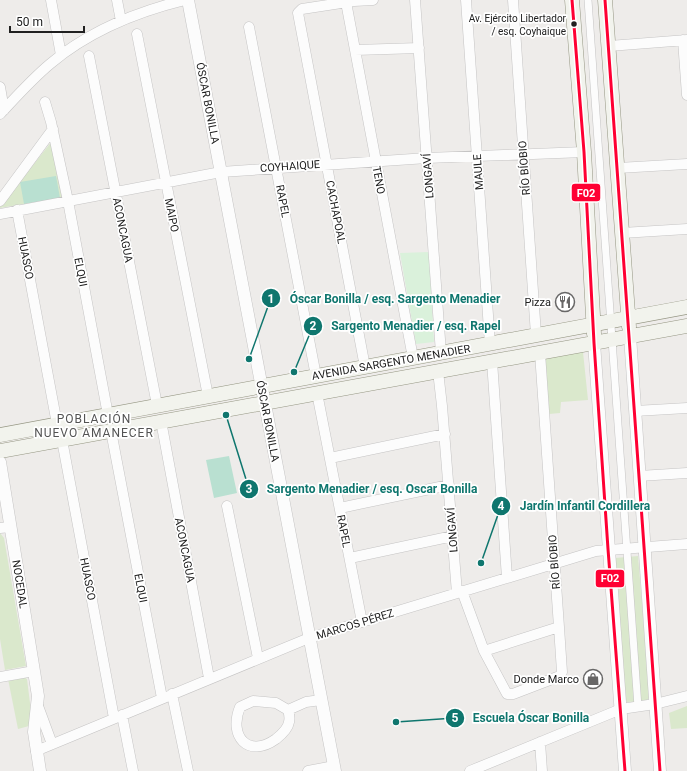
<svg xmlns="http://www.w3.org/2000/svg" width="687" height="771" font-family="Roboto,sans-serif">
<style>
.grass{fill:#dae8cc}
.park{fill:#daf1db}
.pitch{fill:#b9e0d1}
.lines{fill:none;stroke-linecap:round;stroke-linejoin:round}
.pedestrian-casing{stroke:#c5c4c4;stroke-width:8}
.minor-casing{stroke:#c5c4c4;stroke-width:11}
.tertiary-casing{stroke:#c5c4c4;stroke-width:13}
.secondary-casing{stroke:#959683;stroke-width:15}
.pedestrian{stroke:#fcfcfc;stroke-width:7}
.minor{stroke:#fcfcfc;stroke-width:10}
.tertiary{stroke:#fcfcfc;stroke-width:12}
.secondary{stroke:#f2f3ed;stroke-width:14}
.bus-1-casing{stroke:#fff;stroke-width:6}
.bus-1{stroke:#f03;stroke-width:3}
.bus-dot{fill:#202020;stroke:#fff;stroke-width:1.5}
.labels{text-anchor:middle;stroke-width:3.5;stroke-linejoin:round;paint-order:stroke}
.bus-label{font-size:10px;fill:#202020;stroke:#fff;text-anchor:end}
.street-label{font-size:11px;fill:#202020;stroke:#fff}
.poi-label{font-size:11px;fill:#202020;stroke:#fff;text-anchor:end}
.neighbourhood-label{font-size:12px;letter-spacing:1px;fill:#535353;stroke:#fff}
.leader{fill:none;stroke:#0f766e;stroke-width:1.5}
.callout-dot{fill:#0f766e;stroke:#fff;stroke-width:1.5}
.mark-label{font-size:12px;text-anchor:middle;font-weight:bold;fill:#fff}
.callout-label{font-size:12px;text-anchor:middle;font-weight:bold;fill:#0f766e;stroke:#fff;stroke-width:3.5;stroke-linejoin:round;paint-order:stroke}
.line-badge{stroke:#fff;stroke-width:1.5}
.badge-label{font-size:11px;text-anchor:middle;font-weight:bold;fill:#fff}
</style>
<rect width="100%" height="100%" fill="#eeecea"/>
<!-- grass -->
<path class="grass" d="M52 141 64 197 0 208V207Z
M583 352 588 400 561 402 560 413 549 414 545 357Z
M0 533 4 538 26 666 5 670 0 639Z
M638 556 650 697 646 701 627 702 625 697 615 558Z
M22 676 27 679 31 711 29 726 18 729 8 679Z
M687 706V728L671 729 669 713Z"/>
<!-- park -->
<path class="park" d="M429 252 434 342 416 344 400 253Z"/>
<!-- pitch -->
<path class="pitch" d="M56 176 60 198 24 204 20 182Z
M229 456 237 493 214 498 206 460Z"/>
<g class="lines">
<!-- pedestrian casing -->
<g class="pedestrian-casing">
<path id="pedestrian" d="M588 0 638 707"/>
</g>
<!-- minor casing -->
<g class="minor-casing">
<path id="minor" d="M51 0 61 55
M117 0 121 21
M415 0 441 353
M466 0 490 344
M513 0 536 335
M346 2 413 358
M249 27 316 376
M137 34 208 396
M683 40 687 95
M609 46 687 40
M355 50 419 48
M89 56 157 405
M0 87 4 110
M45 102 51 122 68 201 108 415
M0 114C16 97 32 79 50 64 89 31 136 12 185 0
M618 168 687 164
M0 201 53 129
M17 210 57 424
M0 214 221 172 427 158 584 152
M622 233 687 229
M492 361 507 578
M365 367 298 13 302 9 354 1 373 0
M438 371 442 406 457 593
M317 393 362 622
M635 411 687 408
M161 421 209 678
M111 431 162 698
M62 440 114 718
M330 458 445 434
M639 476 687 473
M227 506 258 658
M340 508 449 485
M0 528 11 527
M350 558 453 536
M462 591 484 651 507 694H513L560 676 562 672 559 627 540 353
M484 651 559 627
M0 677 34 671
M172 694 188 771
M253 701 276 703 288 710C289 713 290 718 289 722 288 729 281 735 276 739 248 759 228 736 240 707Z
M38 706 52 744
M288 710 306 702 321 700
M122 715 133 771
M540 742 542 771
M36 751 309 638 596 551 687 544
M308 771 334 766
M470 771 621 709 655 704 687 696"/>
</g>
<!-- tertiary casing -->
<g class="tertiary-casing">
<path id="tertiary" d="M188 0 335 771
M630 336 660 771
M594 343 625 771
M0 462 38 696 34 732 40 771"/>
</g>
<!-- secondary casing -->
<g class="secondary-casing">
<path id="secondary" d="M572 0 584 152 594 334
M605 0 629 327
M0 435 687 307
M0 451 687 326"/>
</g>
<!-- pedestrian -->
<use href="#pedestrian" class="pedestrian"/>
<!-- minor -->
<use href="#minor" class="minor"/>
<!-- tertiary -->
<use href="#tertiary" class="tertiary"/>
<!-- secondary -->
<use href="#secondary" class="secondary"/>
<!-- bus-1 casing -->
<g class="bus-1-casing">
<path id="bus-1" d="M572 0 584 152 594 343 608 549 625 771
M605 0 660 771"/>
</g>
<!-- bus-1 -->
<use href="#bus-1" class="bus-1"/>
</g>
<!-- icons -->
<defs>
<g id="restaurant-ring" transform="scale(1)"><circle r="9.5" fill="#fff" stroke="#686767" stroke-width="1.5"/><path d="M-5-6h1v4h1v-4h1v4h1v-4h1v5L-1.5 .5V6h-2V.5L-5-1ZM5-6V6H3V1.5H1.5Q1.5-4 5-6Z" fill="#686767"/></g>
<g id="shop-ring" transform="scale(1)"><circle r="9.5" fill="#fff" stroke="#686767" stroke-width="1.5"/><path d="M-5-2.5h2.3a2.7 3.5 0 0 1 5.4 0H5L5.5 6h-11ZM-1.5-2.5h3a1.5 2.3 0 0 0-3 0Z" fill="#686767"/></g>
</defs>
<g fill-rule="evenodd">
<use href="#restaurant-ring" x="565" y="302"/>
<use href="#shop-ring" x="593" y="679"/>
</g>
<!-- markers -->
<circle class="bus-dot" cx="574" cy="24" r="3.5"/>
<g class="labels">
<!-- bus labels -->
<g class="bus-label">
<text x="566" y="22">Av. Ejército Libertador<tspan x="566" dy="13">/ esq. Coyhaique</tspan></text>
</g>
<!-- street labels -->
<g class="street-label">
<text transform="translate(208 103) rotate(79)" y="4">ÓSCAR BONILLA</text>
<text transform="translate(290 166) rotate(-4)" y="4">COYHAIQUE</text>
<text transform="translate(524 168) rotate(-94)" y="4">RÍO BÍOBIO</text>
<text transform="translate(478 172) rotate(-94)" y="4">MAULE</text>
<text transform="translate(428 176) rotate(-94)" y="4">LONGAVÍ</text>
<text transform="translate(379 180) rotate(79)" y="4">TENO</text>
<text transform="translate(283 201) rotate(79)" y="4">RAPEL</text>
<text transform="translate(336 212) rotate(79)" y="4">CACHAPOAL</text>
<text transform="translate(172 215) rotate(79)" y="4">MAIPO</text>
<text transform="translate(123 230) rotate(79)" y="4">ACONCAGUA</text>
<text transform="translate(26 258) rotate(79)" y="4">HUASCO</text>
<text transform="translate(81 272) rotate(79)" y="4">ELQUI</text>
<text transform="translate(391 362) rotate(-10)" y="4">AVENIDA SARGENTO MENADIER</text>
<text transform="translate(268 421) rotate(79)" y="4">ÓSCAR BONILLA</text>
<text transform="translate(452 530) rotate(-94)" y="4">LONGAVÍ</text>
<text transform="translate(344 531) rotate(79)" y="4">RAPEL</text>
<text transform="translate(185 550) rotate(79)" y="4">ACONCAGUA</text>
<text transform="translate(554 562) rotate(-94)" y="4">RÍO BÍOBIO</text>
<text transform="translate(88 579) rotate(79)" y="4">HUASCO</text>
<text transform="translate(20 584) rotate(81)" y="4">NOCEDAL</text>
<text transform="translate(141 588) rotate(79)" y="4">ELQUI</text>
<text transform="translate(355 624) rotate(-17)" y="4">MARCOS PÉREZ</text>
</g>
<!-- poi labels -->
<g class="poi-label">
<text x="551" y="306">Pizza</text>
<text x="579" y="683">Donde Marco</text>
</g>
<!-- neighbourhood labels -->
<g class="neighbourhood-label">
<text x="94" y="423">POBLACIÓN<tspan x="94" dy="14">NUEVO AMANECER</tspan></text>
</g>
</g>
<!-- callouts -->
<path class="leader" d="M249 359L271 298M294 372L313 326M226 415L249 489M481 563L501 506M396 722L455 718"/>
<g class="callout-dot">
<circle cx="249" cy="359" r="4"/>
<circle cx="294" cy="372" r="4"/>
<circle cx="226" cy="415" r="4"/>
<circle cx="481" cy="563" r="4"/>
<circle cx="396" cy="722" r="4"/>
<circle cx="271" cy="298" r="10"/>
<circle cx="313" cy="326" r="10"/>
<circle cx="249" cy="489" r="10"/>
<circle cx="501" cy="506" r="10"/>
<circle cx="455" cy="718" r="10"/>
</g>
<g class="mark-label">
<text x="271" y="303">1</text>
<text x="313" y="330">2</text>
<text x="249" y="493">3</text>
<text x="501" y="510">4</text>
<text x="455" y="722">5</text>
</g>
<g class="callout-label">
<text x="395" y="303">Óscar Bonilla / esq. Sargento Menadier</text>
<text x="416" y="330">Sargento Menadier / esq. Rapel</text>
<text x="372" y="493">Sargento Menadier / esq. Oscar Bonilla</text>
<text x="585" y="510">Jardín Infantil Cordillera</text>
<text x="531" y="722">Escuela Óscar Bonilla</text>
</g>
<g class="line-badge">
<rect x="571" y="183" width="30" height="19" rx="4" fill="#f03"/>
<rect x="595" y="569" width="30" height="19" rx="4" fill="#f03"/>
</g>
<g class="badge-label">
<text x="586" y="197">F02</text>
<text x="610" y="582">F02</text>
</g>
<!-- scale -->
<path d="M10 26v6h74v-6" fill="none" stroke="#202020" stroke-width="2"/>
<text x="16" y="26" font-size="12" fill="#202020" stroke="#ffffff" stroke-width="3" paint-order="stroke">50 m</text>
</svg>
